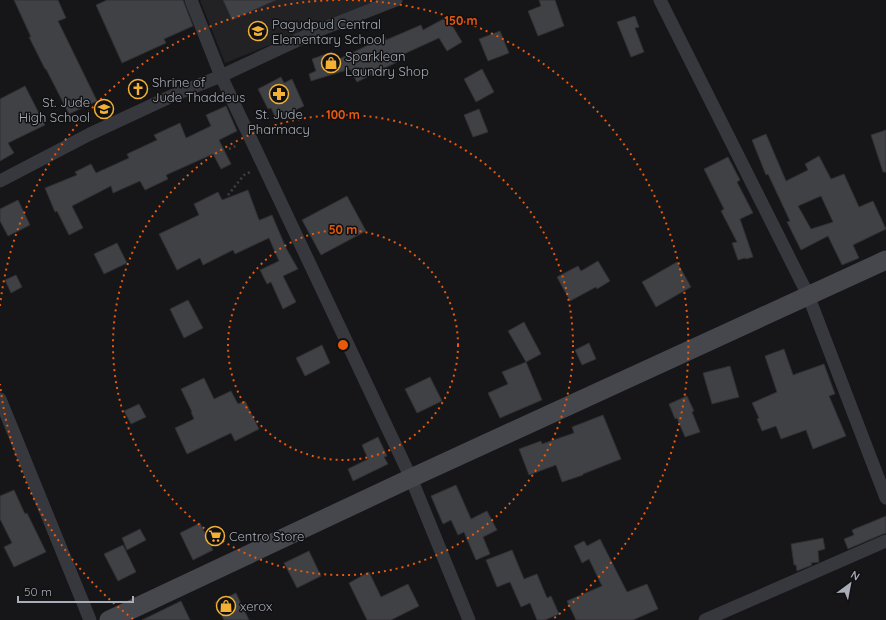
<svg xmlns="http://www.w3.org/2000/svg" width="886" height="620" font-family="Quicksand,sans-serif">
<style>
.built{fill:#222225}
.building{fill:#404145;stroke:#303034;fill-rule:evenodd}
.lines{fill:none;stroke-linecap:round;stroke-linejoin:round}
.path{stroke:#3d3f44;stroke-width:2.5;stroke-dasharray:2 3;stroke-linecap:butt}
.minor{stroke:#37383d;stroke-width:13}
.secondary{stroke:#45474d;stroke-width:19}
.ring{fill:none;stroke:#e8590c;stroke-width:2;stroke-dasharray:2 4}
.labels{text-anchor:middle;stroke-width:3;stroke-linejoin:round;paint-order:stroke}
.poi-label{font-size:13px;fill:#a8adb8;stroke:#111113;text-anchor:start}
.centre{fill:#e8590c;stroke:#111113;stroke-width:2}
.ring-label{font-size:12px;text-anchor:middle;font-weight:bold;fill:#e8590c;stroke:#111113;stroke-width:3;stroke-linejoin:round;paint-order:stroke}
</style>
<rect width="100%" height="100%" fill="#161618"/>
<!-- built -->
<path class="built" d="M200 0H382L225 63Z"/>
<!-- building -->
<path class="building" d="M14 0H58L66 18 58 21 97 101 69 114 46 69H45L29 37H31Z
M107 0H183L193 26 164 39 166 43 122 63 96 5Z
M223 0H276L232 20Z
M539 0H555L564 26 538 36 528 11 541 6Z
M635 16 639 27 635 28 644 52 631 57 617 22Z
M447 17 462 42 447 51 439 38 395 58 397 62 357 82 350 69 311 81 309 74 316 71 312 59 332 52 335 61 385 37 386 40 421 25 423 30Z
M500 31 509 53 488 61 479 39Z
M482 69 494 92 476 102 464 79Z
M281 77 284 83 292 79 304 106 276 119 271 108 268 109 258 89Z
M25 86 45 125 8 143 14 153 0 161V99Z
M226 106 237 131 219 140 231 164 221 169 213 154 166 175 168 179 145 190 140 181 113 193 111 186 72 206 83 228 69 235 57 211 55 212 45 188 77 175 75 172 91 164 96 173 129 158 127 154 157 140 154 135 180 123 186 138 211 126 206 115Z
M479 109 488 132 473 137 464 115Z
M886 130V172H883L871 135Z
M766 134 786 181 808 170 805 164 819 156 831 179 844 174 859 207 873 201 886 229 853 245 859 258 842 265 828 236 801 250 787 222 790 221 768 174 766 175 752 140ZM821 196 833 222 811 229 798 206Z
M728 157 740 180 737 182 753 213 740 219 753 257 746 259 745 258 738 260 732 243 737 242 721 211 724 209 704 169Z
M248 190 259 220H260L272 215 286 248 298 269 283 276 296 302 283 309 271 282 267 284 260 270 279 261 269 238 235 254 233 250 203 265 200 258 177 270 159 234 199 215 194 204 218 192 222 200Z
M347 196 366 231 321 255 302 220Z
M18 200 30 225 8 236 0 221V209Z
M117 243 127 263 104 274 94 254Z
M598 261 610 281 597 289 596 287 570 301 557 277 578 266 581 271Z
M677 262 691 287 656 307 642 282Z
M16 275 22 287 11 293 5 280Z
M188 300 203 328 184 338 170 309Z
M524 322 541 354 526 362 508 331Z
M589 343 596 359 582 365 575 350Z
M322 345 330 363 305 376 296 358Z
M784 349 793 375 824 364 835 394 829 396 846 436 813 449 806 430 781 439 776 426 762 431 757 419 759 418 752 403 777 392 765 356Z
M526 362 542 400 500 418 488 393 508 384 502 372Z
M730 366 739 397 712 404 703 373Z
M430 377 442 401 417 413 405 389Z
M204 378 214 399 231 391 238 404 245 401 259 429 235 441 231 433 187 454 175 428 194 419 191 412H192L181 389Z
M687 396 694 411 692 412 700 432 685 437 677 418 675 419 669 404Z
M139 404 146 417 131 424 124 411Z
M603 415 621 459 583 474V475L562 482 556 465 529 475 519 449 541 441 542 444 574 433 572 427Z
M378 437 387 456 384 457 388 464 353 481 348 469 368 459 362 445Z
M456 485 471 519 487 511 497 530 483 537 490 554 476 560 464 532 458 535 451 520 443 524 431 496Z
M14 490 25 514 27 513 46 552 14 567 4 547 12 543 0 519V496Z
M886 516V533L883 534 848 549 844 539 854 535 852 530Z
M200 523 213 550 193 560 180 533Z
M140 529 146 540 127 550 122 538Z
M823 538 825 549 818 551 819 562 811 563 812 565 797 571 796 565H794L791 544Z
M600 539 627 592 647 584 658 609 633 620H576L567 601 602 586 589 559 582 563 574 546 584 541 587 546Z
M123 545 136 572 118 581 104 554Z
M512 550 524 579 537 574 547 598 551 596 559 614 545 620H537L530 603 521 607 510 582 497 587 486 560Z
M309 551 321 576 297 588 284 563Z
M369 572 381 597 408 584 419 606 391 620H367L349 583Z
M236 593 249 620H224L215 603Z
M181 601 190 620H142Z"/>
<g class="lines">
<!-- path -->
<path class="path" d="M229 149 238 145
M228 195 244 175 252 171"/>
<!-- minor -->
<path class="minor" d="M191 0 221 76 411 478 469 620
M660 0 808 295 886 498
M0 181 90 134 174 95 221 76 317 31 396 0
M0 399 90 620
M705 620 886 541"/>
<!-- secondary -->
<path class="secondary" d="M109 620 411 478 886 260"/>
</g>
<!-- distance rings -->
<g class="ring">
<circle cx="343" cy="345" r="115"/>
<circle cx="343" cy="345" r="230"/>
<path d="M133 619A345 345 0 0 1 0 384M0 306A345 345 0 0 1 340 0M346 0A345 345 0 0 1 553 619"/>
</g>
<!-- icons -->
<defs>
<g id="school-ring" transform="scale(1)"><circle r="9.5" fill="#111113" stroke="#f2b134" stroke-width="1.5"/><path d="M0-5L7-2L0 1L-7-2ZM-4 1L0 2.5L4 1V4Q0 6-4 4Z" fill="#f2b134"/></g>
<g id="shop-ring" transform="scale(1)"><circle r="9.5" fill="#111113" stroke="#f2b134" stroke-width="1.5"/><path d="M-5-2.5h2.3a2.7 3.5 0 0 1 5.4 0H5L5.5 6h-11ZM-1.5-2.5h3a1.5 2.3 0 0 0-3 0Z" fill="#f2b134"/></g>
<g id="church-ring" transform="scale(1)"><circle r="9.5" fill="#111113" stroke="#f2b134" stroke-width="1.5"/><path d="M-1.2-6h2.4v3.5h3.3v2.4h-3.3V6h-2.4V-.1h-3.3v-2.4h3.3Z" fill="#f2b134"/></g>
<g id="pharmacy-ring" transform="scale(1)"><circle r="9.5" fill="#111113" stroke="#f2b134" stroke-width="1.5"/><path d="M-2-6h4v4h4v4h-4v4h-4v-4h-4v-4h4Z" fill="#f2b134"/></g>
<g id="supermarket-ring" transform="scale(1)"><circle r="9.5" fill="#111113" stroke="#f2b134" stroke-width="1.5"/><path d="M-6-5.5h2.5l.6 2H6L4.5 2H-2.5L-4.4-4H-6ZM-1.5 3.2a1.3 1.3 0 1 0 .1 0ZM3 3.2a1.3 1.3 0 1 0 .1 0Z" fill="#f2b134"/></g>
</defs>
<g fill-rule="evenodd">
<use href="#school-ring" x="258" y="31"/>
<use href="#shop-ring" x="331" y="63"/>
<use href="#church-ring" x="138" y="89"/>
<use href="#pharmacy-ring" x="279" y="94"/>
<use href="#school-ring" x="104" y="109"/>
<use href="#supermarket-ring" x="215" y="536"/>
<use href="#shop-ring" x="226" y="606"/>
</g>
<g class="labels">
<!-- poi labels -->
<g class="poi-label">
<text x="272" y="29">Pagudpud Central<tspan x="272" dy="15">Elementary School</tspan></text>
<text x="345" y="61">Sparklean<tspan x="345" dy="15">Laundry Shop</tspan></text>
<text x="152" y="87">Shrine of<tspan x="152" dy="15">Jude Thaddeus</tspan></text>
<text x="90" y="107" text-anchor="end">St. Jude<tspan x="90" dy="15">High School</tspan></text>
<text x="279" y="119" text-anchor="middle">St. Jude<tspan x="279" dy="15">Pharmacy</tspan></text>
<text x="229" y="541">Centro Store</text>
<text x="240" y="611">xerox</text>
</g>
</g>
<circle cx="343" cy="345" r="6" class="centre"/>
<g class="ring-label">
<text x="461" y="25">150 m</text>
<text x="343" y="119">100 m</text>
<text x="343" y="234">50 m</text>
</g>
<!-- north arrow -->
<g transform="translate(850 584) rotate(32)" stroke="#111113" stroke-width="3" paint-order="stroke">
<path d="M0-3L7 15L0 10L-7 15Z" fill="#a8adb8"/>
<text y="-6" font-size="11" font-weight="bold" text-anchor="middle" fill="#a8adb8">N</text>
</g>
<!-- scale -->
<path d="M18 596v6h115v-6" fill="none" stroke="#a8adb8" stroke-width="2"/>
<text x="24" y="596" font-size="12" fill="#a8adb8" stroke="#111113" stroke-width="3" paint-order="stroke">50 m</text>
</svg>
